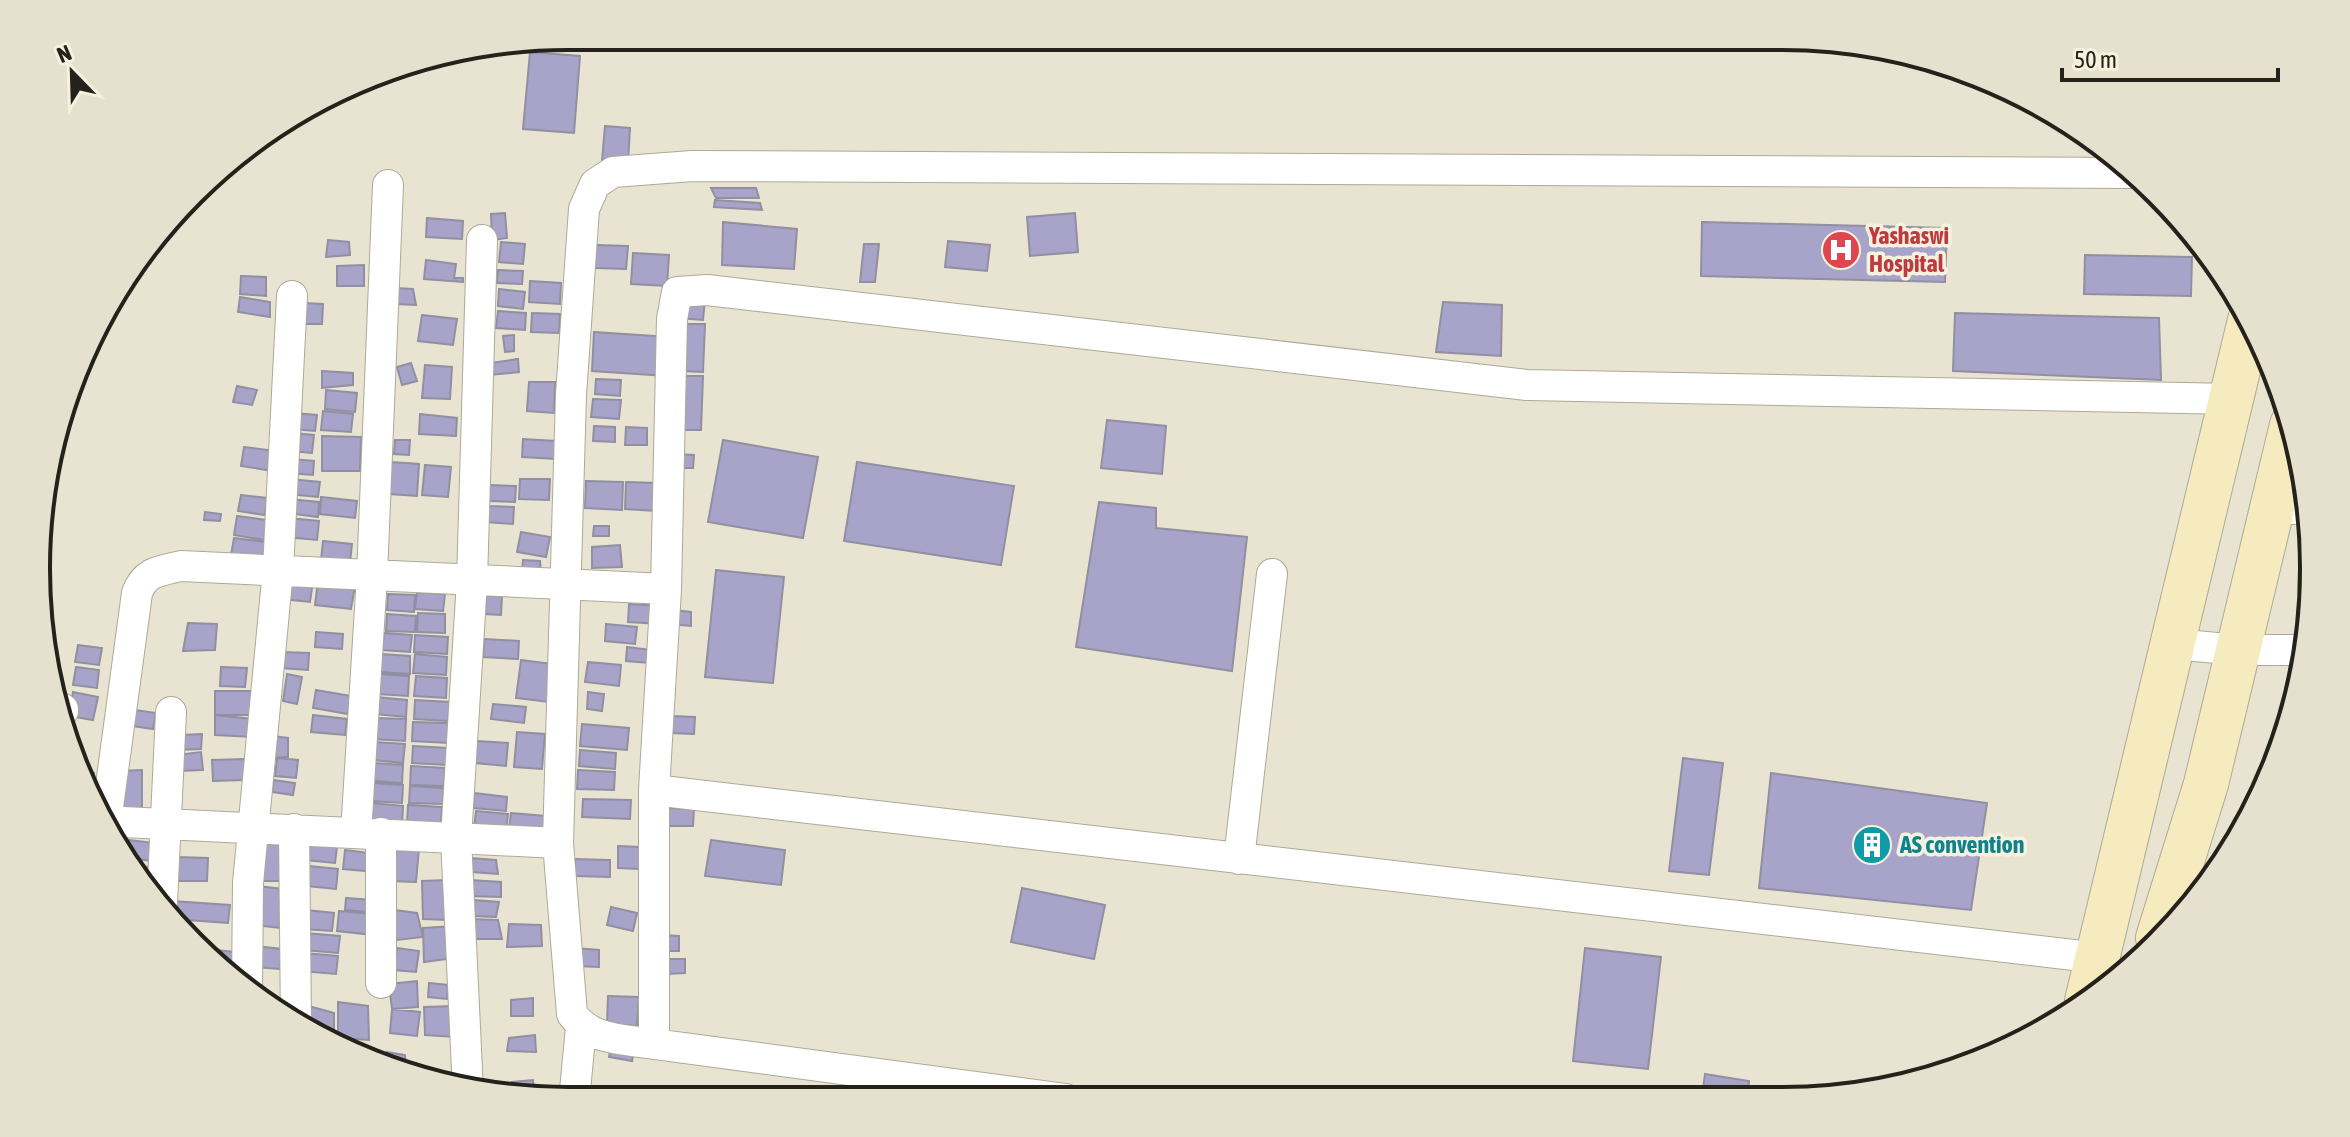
<svg xmlns="http://www.w3.org/2000/svg" width="2350" height="1137" font-family="'Asap Condensed',sans-serif">
<style>
.building{fill:#a8a3c8;stroke:#918fa1;stroke-width:2}
.lines{fill:none;stroke-linecap:round;stroke-linejoin:round}
.minor-casing{stroke:#ada997;stroke-width:32}
.secondary-casing{stroke:#ada997;stroke-width:46}
.minor{stroke:#fff;stroke-width:30}
.secondary{stroke:#f6ebbf;stroke-width:44}
.labels{text-anchor:middle;stroke-width:7;stroke-linejoin:round;paint-order:stroke}
.health-label{font-size:24px;font-weight:bold;fill:#be3a42;stroke:#f6f2de;text-anchor:start}
.culture-label{font-size:24px;font-weight:bold;fill:#0d838f;stroke:#f6f2de;text-anchor:start}
.rim{fill:none;stroke:#24221b;stroke-width:4}
</style>
<rect width="100%" height="100%" fill="#e9e4d1"/>
<!-- building -->
<path class="building" d="M530 52 580 56 574 133 523 129Z
M605 126 630 128 628 163 602 161Z
M711 188H756L759 198H716Z
M715 200 760 203 762 210 714 207Z
M505 213 507 238 492 240 491 214Z
M1075 213 1078 252 1030 256 1027 217Z
M427 218 463 221 462 239 426 237Z
M723 222 797 229 794 269 722 265Z
M1702 222 1947 228 1945 282 1701 276Z
M328 240 349 242 350 255 326 257Z
M948 241 990 245 987 271 945 267Z
M501 242 525 244 523 264 499 262Z
M864 244H879L875 282H860Z
M596 245 628 246 626 269 595 268Z
M633 253 669 255 667 286 631 284Z
M2085 255 2192 257 2191 296 2084 294Z
M426 260 456 264 454 278H463V282L424 279Z
M364 265V286H337V266Z
M498 270 523 271 522 284 497 283Z
M241 276 266 277V296L240 294Z
M530 281 561 283 560 304 529 302Z
M395 288 413 289 416 305 396 304Z
M499 289 525 292 523 309 498 306Z
M240 297 270 302V317L238 312Z
M680 297 705 299 703 320 678 318Z
M1443 302 1502 305 1501 356 1436 352Z
M303 303 323 304 322 324H302Z
M498 311 526 313 525 330 496 328Z
M532 313 560 314 559 333 531 332Z
M1955 313 2159 318 2161 380 1953 371Z
M422 315 457 319 453 345 418 341Z
M681 324H705L703 372 679 371Z
M594 332 669 337 666 376 592 371Z
M514 335V351L505 352 503 336Z
M518 359 519 372 490 375V363Z
M411 363 417 381 402 385 397 367Z
M425 365 452 367 450 399 422 398Z
M322 371 353 373V385L322 388Z
M679 376H703L701 430H677Z
M596 379 621 380 620 396 595 394Z
M529 382H555L554 413 527 411Z
M237 386 257 390 252 405 233 402Z
M326 390 357 393 355 412 325 409Z
M593 399 621 400 619 419 591 417Z
M323 411 353 414 351 432 321 430Z
M293 413 317 415 315 431 292 429Z
M420 414 457 418 456 436 419 434Z
M1107 420 1166 426 1162 474 1101 468Z
M594 426 615 427V442L593 441Z
M626 427 647 428V445H625Z
M292 433 314 435 312 453 290 451Z
M322 436 361 437 360 471H322Z
M523 439 556 441V459L522 457Z
M395 440H410L409 455 394 454Z
M723 440 818 457 803 538 708 522Z
M244 447 276 451 273 471 241 466Z
M676 454 694 455 693 468H676Z
M292 459 314 461 313 475 290 473Z
M391 462 419 464 417 496 389 494Z
M857 462 1014 486 1001 565 844 541Z
M425 465 451 467 448 497 422 495Z
M289 479 320 482 318 497 288 494Z
M520 479H550L549 500 519 499Z
M586 481 623 482 622 510 585 508Z
M626 482 658 483 656 511 625 509Z
M489 485 516 486 515 502 488 501Z
M241 495 267 498 265 515 238 511Z
M321 497 357 501 355 518 320 514Z
M288 499 319 502 318 517 287 513Z
M1099 502 1156 508V528L1247 537 1232 671 1076 647Z
M487 506 514 507 513 524 485 522Z
M205 512 221 514 220 521 204 520Z
M237 516 267 520 264 540 234 535Z
M288 518 319 521 317 540 286 537Z
M594 526H609V536H593Z
M521 532 550 537 546 557 517 552Z
M234 538 266 542 263 559 231 555Z
M323 541 352 544 350 563 321 560Z
M620 545 622 567 592 568V547Z
M523 560 540 561 541 572 522 573Z
M716 570 784 577 773 683 705 677Z
M285 578 313 581 310 602 282 599Z
M318 581 355 586 351 609 315 605Z
M417 592 445 594 443 611 415 609Z
M388 594 415 595 414 612 387 610Z
M486 594 502 595 501 615 485 614Z
M629 604 662 606 660 624 628 622Z
M673 610 691 612V626L670 624Z
M418 613 445 614V633L417 632Z
M387 614 416 616 415 632 386 631Z
M188 623 217 624 215 650 183 651Z
M606 624 637 627 635 644 605 641Z
M316 632 343 634 342 649 315 647Z
M384 633 412 635 410 652 382 650Z
M415 635 448 637 447 654 414 652Z
M484 639 519 641 518 659 483 657Z
M78 645 102 648 99 665 75 662Z
M627 647 652 650 650 663 626 661Z
M282 652 309 653 308 670 281 668Z
M381 654 410 656V674L380 672Z
M415 654 447 657 446 675 413 673Z
M521 660 553 664 548 702 516 698Z
M588 662 621 665 619 686 585 682Z
M76 667 99 670 97 688 73 685Z
M221 667 247 668 245 687 220 686Z
M287 674 302 677 297 704 283 701Z
M379 674 409 676 408 696 378 694Z
M416 676 447 678 446 698 414 696Z
M316 690 351 696 348 714 313 708Z
M215 691H251V715H215Z
M73 692 98 697 93 720 69 716Z
M588 692 604 694 602 711 587 709Z
M376 697 407 700 406 717 375 714Z
M415 700 450 702 448 721 414 719Z
M493 704 526 707 524 723 491 719Z
M128 709 156 713 153 729 125 725Z
M215 715 253 719V737L215 735Z
M313 715 347 719 345 735 311 732Z
M671 716 695 717 694 734 670 733Z
M374 718 406 719 405 741 373 739Z
M413 722 448 723V743L412 741Z
M582 724 629 728 627 750 580 746Z
M517 732 545 734 542 769 514 767Z
M202 734 201 749 177 750 179 735Z
M272 736 288 738V757L270 758Z
M477 741 508 743 506 766 475 763Z
M374 742 405 744 403 763 373 760Z
M413 746 448 748 447 765 412 763Z
M580 750 616 753 615 769 579 766Z
M201 752 203 770 178 771 176 755Z
M277 758 298 760 296 778 275 776Z
M1683 758 1723 763 1709 875 1669 871Z
M245 759 246 780 213 781 212 760Z
M374 763 403 765 402 783 373 781Z
M411 766 445 768 444 786 410 785Z
M81 770 94 773 91 788 86 786Z
M142 770V814L118 813 121 771Z
M578 770 615 772 614 790 577 789Z
M1771 773 1987 803 1971 910 1759 888Z
M274 780 295 783 293 795 272 792Z
M372 783 403 785 402 803 371 801Z
M410 786 444 788 443 804 409 803Z
M474 793 507 797 506 811 473 808Z
M583 799 631 800 630 819 582 817Z
M371 803 403 806 402 826 370 824Z
M408 805 442 807 441 826 407 824Z
M669 808 694 809 693 826H669Z
M476 811 508 814 506 831 474 828Z
M511 813 545 816 544 832 509 829Z
M121 839 154 843 152 861 130 858 120 845Z
M281 839 280 881H256L259 842Z
M711 840 785 850 781 885 705 876Z
M307 844 337 847 335 863 305 860Z
M618 846 640 847 639 869 618 868Z
M388 848H419L416 882 389 881Z
M345 850 378 854 376 872 343 869Z
M176 857 208 858 207 881H176Z
M470 858 496 860 498 874 471 872Z
M575 859 610 860V877L574 876Z
M136 866 149 867 147 882Z
M309 866 338 869 336 889 307 886Z
M447 880 448 920 423 919 422 881Z
M470 880 501 882V897L468 896Z
M257 886 283 889 280 928 254 925Z
M1022 888 1105 905 1094 959 1011 942Z
M346 898 372 900 370 912 345 910Z
M474 900 499 902 496 917 471 916Z
M172 901 230 905 228 923 173 919Z
M611 907 637 913 633 931 607 925Z
M387 909 417 913 423 937 389 941Z
M306 910 334 913 332 931 304 929Z
M339 911 374 914 372 935 337 931Z
M469 919 498 920 502 939H470Z
M509 924 541 925 542 946 507 947Z
M454 926 446 959 424 962 423 928Z
M305 933 340 936 338 953 303 950Z
M663 935 679 936V951H662Z
M255 946 282 949 280 969 253 967Z
M195 948 235 952 234 969 220 968Z
M397 948 419 951 416 972 394 970Z
M575 948 599 950V967L574 966Z
M1585 948 1661 957 1648 1069 1573 1061Z
M304 953 338 956 336 974 302 971Z
M667 959H685V973L667 974Z
M417 981 418 1007 392 1009 389 984Z
M429 983 448 985 447 999 428 997Z
M608 996 639 997 637 1026 607 1024Z
M533 998V1016H511V1000Z
M284 1000 283 1017 260 1001Z
M338 1002 368 1006 369 1040 338 1038Z
M305 1005 334 1013V1042L304 1028Z
M455 1006 456 1037 425 1035 424 1007Z
M392 1009 420 1012 417 1036 390 1033Z
M535 1035 536 1052 507 1051 509 1038Z
M612 1042 635 1046 632 1061 609 1057Z
M387 1052 405 1055 406 1073 386 1067Z
M1705 1074 1749 1081 1748 1097H1702Z
M533 1080 534 1093 511 1095 512 1082Z
M1771 1086 1840 1096 1769 1097Z"/>
<g class="lines">
<!-- minor casing -->
<g class="minor-casing">
<path id="minor" d="M2272 509H2308
M2174 644 2238 650H2306
M63 711V709
M654 790 2099 958
M103 821 558 843
M106 822 137 593C145 571 160 571 181 566L666 589
M294 829 296 1024
M356 833 372 576 388 185
M1239 859 1272 574
M162 903 171 712
M381 983V833
M247 990 248 883 278 570 292 296
M654 1044C624 1039 591 1041 572 1014L558 843 571 395 584 209 595 184 613 172 692 166 2134 173
M468 1091 456 838 472 581 482 240
M1066 1099 654 1044V790L666 589 672 319 677 292 707 290 1527 385 2234 399
M574 1101 581 1027"/>
</g>
<!-- secondary casing -->
<g class="secondary-casing">
<path id="secondary" d="M2158 938 2206 784 2292 425
M2087 1001 2250 320"/>
</g>
<!-- minor -->
<use href="#minor" class="minor"/>
<!-- secondary -->
<use href="#secondary" class="secondary"/>
</g>
<!-- icons -->
<defs>
<g id="hospital-disc" transform="scale(2)"><circle r="9.5" fill="#e0444e" stroke="#f6f2de"/><path d="M-5-5h3v3.5h4V-5h3V5h-3V1.5h-4V5h-3Z" fill="#fff"/></g>
<g id="building-disc" transform="scale(2)"><circle r="9.5" fill="#0f9aa8" stroke="#f6f2de"/><path d="M-4-6H4V6H1V3H-1V6H-4ZM-2.5-4.3h1.7v1.8h-1.7ZM.8-4.3h1.7v1.8H.8ZM-2.5-1h1.7V.8h-1.7ZM.8-1h1.7V.8H.8Z" fill="#fff"/></g>
</defs>
<g fill-rule="evenodd">
<use href="#hospital-disc" x="1841" y="250"/>
<use href="#building-disc" x="1872" y="845"/>
</g>
<g class="labels">
<!-- health labels -->
<g class="health-label">
<text x="1869" y="244">Yashaswi<tspan x="1869" dy="28">Hospital</tspan></text>
</g>
<!-- culture labels -->
<g class="culture-label">
<text x="1900" y="853">AS convention</text>
</g>
</g>
<!-- crop -->
<path d="M0 0H2350V1137H0ZM568 50H1782A518 518 0 0 1 2300 568V569A518 518 0 0 1 1782 1087H568A518 518 0 0 1 50 569V568A518 518 0 0 1 568 50Z" fill="#e5e1ce" fill-rule="evenodd"/>
<path class="rim" d="M568 50H1782A518 518 0 0 1 2300 568V569A518 518 0 0 1 1782 1087H568A518 518 0 0 1 50 569V568A518 518 0 0 1 568 50Z"/>
<!-- north arrow -->
<g transform="translate(72 72) rotate(337)" stroke="#f6f2de" stroke-width="6" paint-order="stroke">
<path d="M0-6L14 30L0 20L-14 30Z" fill="#24221b"/>
<text y="-12" font-size="22" font-weight="bold" text-anchor="middle" fill="#24221b">N</text>
</g>
<!-- scale -->
<path d="M2062 68v12h216v-12" fill="none" stroke="#24221b" stroke-width="4"/>
<text x="2074" y="68" font-size="24" fill="#24221b" stroke="#f6f2de" stroke-width="6" paint-order="stroke">50 m</text>
</svg>
